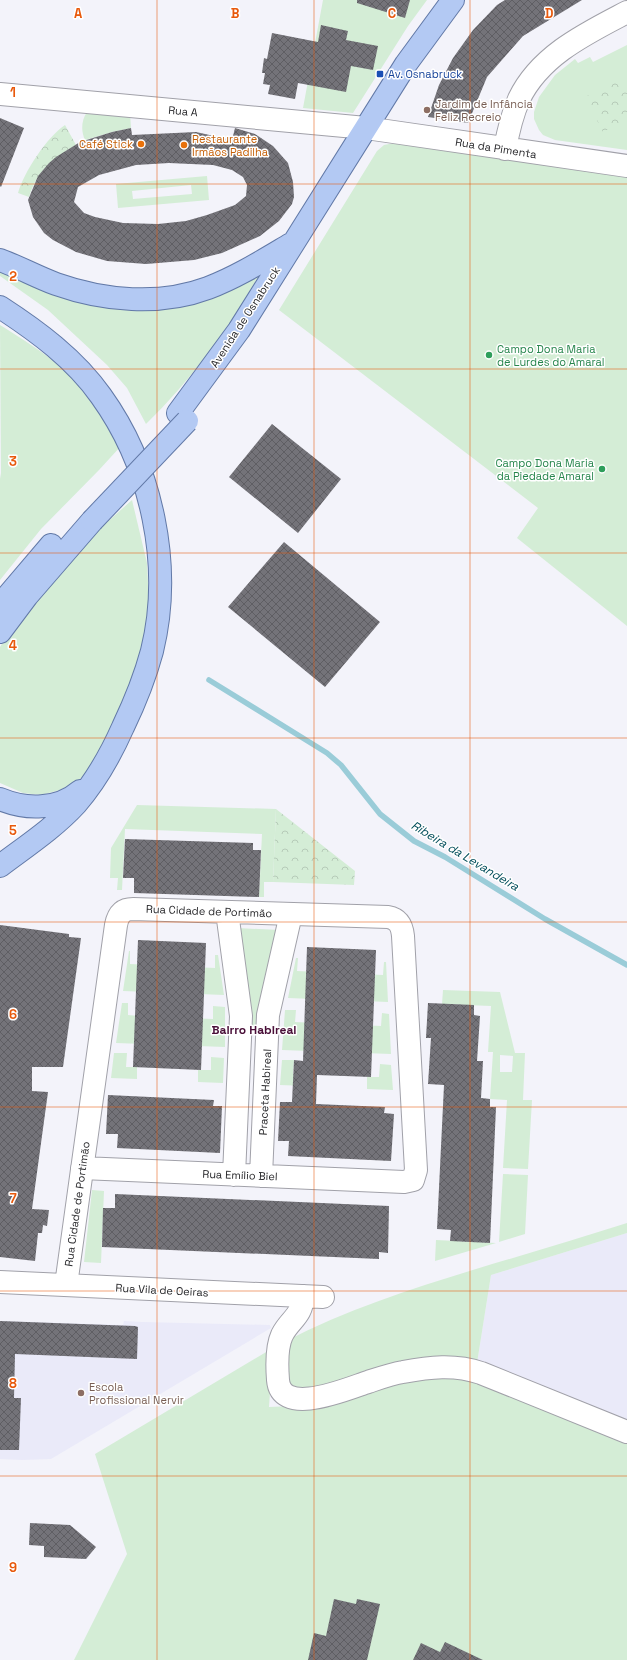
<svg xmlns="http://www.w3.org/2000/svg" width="627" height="1660" font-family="'Space Grotesk',sans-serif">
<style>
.built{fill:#eaeaf9}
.green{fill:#d4edd6;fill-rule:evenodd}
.park{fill:url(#park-crowns)}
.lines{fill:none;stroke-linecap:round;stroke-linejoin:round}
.stream{stroke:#9accd8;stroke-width:5.5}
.building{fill:url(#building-cross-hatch);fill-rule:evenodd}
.minor-casing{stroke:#a1a1a9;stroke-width:24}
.major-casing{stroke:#6279a7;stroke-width:24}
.minor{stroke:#fff;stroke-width:22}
.major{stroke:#b3c9f3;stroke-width:22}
.major-bridge-casing{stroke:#6279a7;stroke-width:24;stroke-linecap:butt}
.major-bridge{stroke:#b3c9f3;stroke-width:22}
.grid{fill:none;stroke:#e8590c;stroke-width:1;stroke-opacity:0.55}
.transit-dot{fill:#1a4fb4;stroke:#fff;stroke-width:1.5}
.education-dot{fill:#8d6e63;stroke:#fff;stroke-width:1.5}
.food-dot{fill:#e8710a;stroke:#fff;stroke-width:1.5}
.leisure-dot{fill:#2e9e5b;stroke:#fff;stroke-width:1.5}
.labels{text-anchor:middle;stroke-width:3;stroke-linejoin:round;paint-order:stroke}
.transit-label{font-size:11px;fill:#164399;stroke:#fff;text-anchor:start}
.education-label{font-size:11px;fill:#785e54;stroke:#fff;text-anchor:start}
.street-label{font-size:11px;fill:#27272a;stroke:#fff}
.food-label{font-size:11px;fill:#c56008;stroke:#fff;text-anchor:start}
.leisure-label{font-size:11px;fill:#27864d;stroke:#fff;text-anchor:start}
.water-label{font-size:12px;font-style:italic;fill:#014d5a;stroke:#fff}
.neighbourhood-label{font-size:12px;font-weight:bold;fill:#490f38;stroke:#fff}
.grid-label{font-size:13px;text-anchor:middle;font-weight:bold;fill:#e8590c;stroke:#fff;stroke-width:3;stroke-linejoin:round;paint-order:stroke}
</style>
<defs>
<pattern id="park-crowns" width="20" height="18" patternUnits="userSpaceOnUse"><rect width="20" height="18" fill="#d4edd6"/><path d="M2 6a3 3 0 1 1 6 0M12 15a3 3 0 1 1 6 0" fill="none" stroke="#b6cbb8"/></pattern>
<pattern id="building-cross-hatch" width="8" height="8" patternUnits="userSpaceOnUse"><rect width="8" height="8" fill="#747379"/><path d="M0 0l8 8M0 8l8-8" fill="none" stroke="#5f5e63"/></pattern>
</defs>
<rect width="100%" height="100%" fill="#f3f3fa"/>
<!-- built -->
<path class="built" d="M627 1233V1426L477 1363 491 1275Z
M0 1321 123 1325 124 1321 143 1322 270 1325 271 1328 51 1459 22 1460 0 1459Z"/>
<!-- green -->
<path class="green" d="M323 0H427L408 26 353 113 303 108Z
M627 45V150L555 140 543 135 539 130 534 119V112L539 97 555 75 575 59 578 63 590 57 593 62Z
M87 112 130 113 131 128 112 132 85 140C81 131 81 121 87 112Z
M394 143 627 177V626L517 538 538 508 279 310 377 151 384 145Z
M207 176 209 200 118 208 116 184ZM191 185 192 194 133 199 132 191Z
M0 269 146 310 180 307 213 297 260 273C230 328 191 380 146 424L127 388 107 365 48 310 0 276Z
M0 325C30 344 66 366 88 393 101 409 110 429 121 446L99 470 41 529 0 580V479L1 473Z
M132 500 147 563 149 602 147 635 140 663 99 759 79 780 60 790 41 795 23 793 0 783V647L7 636 96 532Z
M137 805 276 809 273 882H264V897H259L262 834 125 829 122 890H117L118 878H110L111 848Z
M237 928 280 930 261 1034 248 1033Z
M129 951H130V964L215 968V955H218L224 995 123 991Z
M296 958H298L297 971 383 975 384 962H386L388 1002 288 998Z
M443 990 500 992 515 1053H525L523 1100H532L528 1169 503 1168 507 1100 490 1099 493 1052H488L491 1006 442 1004ZM500 1055 513 1056 512 1072H500Z
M122 1003H128V1015L139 1016 213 1019V1006L225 1007V1047L116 1043Z
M285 1010H296L295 1022 381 1026 382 1013 389 1014 391 1054 282 1050Z
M114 1053H127L126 1067H137V1079L111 1078Z
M211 1057 224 1058 223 1083 198 1082V1070H211Z
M282 1060H294L293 1074H306V1086L280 1085Z
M380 1064 391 1065 393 1090 367 1089V1077H379Z
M503 1174 528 1175 525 1234 499 1242Z
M92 1190 104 1191 101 1263 84 1262Z
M627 1223V1233L491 1275 477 1363 316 1389 289 1387 286 1341C346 1310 411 1289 476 1269 526 1254 577 1239 627 1223Z
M436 1240 496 1243 435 1261Z
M273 1348 269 1407 317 1405 383 1384 461 1374 627 1439V1660H74L127 1554 95 1454Z"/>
<!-- park -->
<path class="park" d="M619 79 627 93V119L603 132 585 97Z
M65 125 76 145C53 158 37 171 29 197L18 193C24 172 47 137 65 125Z
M276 809 355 871 354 885 273 882Z"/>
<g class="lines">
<!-- stream -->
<path class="stream" d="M209 680 327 753 341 765 380 814 414 841 445 857 545 919 627 965"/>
</g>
<!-- building -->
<path class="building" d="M357 0H410L405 18 357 3Z
M505 0H582L523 36 487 77 468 123 428 117 439 85 453 58 473 30 497 5Z
M321 25 348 31 346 40 378 46 373 70 351 66 346 92 298 83 295 99 268 94 270 85 263 84 265 73H262L264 58 267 59 272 33 318 42Z
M0 118 24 128 1 187 0 186Z
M131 128 132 135 196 132 232 140 235 128 255 134 273 146 288 163 293 182 294 197 292 204 279 221 260 236 222 253 194 260 146 264 107 261 76 252 53 240 44 233 33 217 28 200 38 176 49 163 56 157 80 142 112 132ZM169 163 213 165 232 170 243 177 247 185 246 196 235 205 207 215 186 221 158 224 123 223 95 217 84 213 74 202 78 187 99 175 136 165Z
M272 424 341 479 298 533 229 477Z
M284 542 380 622 325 687 228 607Z
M125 839 253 843V850H261L259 897 134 893V878H123Z
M0 925 69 934V937L81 938 63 1067H32V1091L48 1092 32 1209 49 1210 47 1226 43 1225 42 1233H38L35 1261 0 1257Z
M138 940 206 943 201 1070 133 1067Z
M307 947 376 950 371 1077 317 1075 316 1104 385 1107 384 1113 394 1114 391 1161 288 1156 289 1141H278L280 1102H292L294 1060 303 1061Z
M428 1003 474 1005V1015L480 1016 477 1061H483L481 1098 490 1099V1107H496L490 1243 450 1241 451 1230 437 1229 444 1085 428 1084 431 1038H426Z
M108 1095 214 1100 213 1106H222L220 1153 117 1148 118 1134H106Z
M115 1194 389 1206 388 1253 379 1252V1259L102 1247 103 1208H115Z
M0 1321 135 1326 138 1327 137 1359 15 1354 14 1398H21L19 1450H0Z
M30 1523 70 1525 96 1547 86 1559 44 1557V1546L29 1545Z
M334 1599 356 1604 357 1599 380 1604 367 1660H308L314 1633 326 1636Z
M445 1642 483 1660H413L421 1643 440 1652Z"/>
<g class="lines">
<!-- minor casing -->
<g class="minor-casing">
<path id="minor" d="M0 94 366 128 627 166
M505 149C508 132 512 115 519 99 540 55 587 33 627 12
M227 912 241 1016 234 1175
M261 1176 268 1015 291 914
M0 1282 323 1297
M66 1285 116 925C118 915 122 909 133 909L388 917C399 919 402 926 403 936L416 1170 413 1180 404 1182 82 1168
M303 1296C302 1317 290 1319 282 1335 276 1348 277 1367 278 1380 281 1418 349 1388 368 1382 380 1378 391 1374 403 1372 429 1367 455 1364 481 1373L627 1432"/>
</g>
<!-- major casing -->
<g class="major-casing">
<path id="major" d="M0 260C19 267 37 277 56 284 104 301 160 306 208 288 237 277 264 260 291 244
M0 307C37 331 75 359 101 396 152 467 173 566 152 651 145 677 135 702 123 727 111 754 95 782 76 804 54 828 25 847 0 866
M178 413 239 330 406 64 453 0
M0 605 51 545
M0 632 27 596 92 521
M0 799C26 810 58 810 80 791"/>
</g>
<!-- minor -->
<use href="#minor" class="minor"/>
<!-- major -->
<use href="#major" class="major"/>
<!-- major-bridge casing -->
<g class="major-bridge-casing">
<path id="major-bridge" d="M92 521 187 421"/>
</g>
<!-- major-bridge -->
<use href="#major-bridge" class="major-bridge"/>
</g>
<!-- grid -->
<path class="grid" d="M157 0V1660M314 0V1660M470 0V1660M0 184H627M0 369H627M0 553H627M0 738H627M0 922H627M0 1107H627M0 1291H627M0 1476H627"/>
<!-- markers -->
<rect class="transit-dot" x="376" y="70" width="8" height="8" rx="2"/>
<g class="education-dot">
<circle cx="427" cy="110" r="4"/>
<circle cx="81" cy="1393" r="4"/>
</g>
<g class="food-dot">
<circle cx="141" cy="144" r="4"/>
<circle cx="184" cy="145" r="4"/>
</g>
<g class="leisure-dot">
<circle cx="489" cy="355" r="4"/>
<circle cx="602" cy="469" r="4"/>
</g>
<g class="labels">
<!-- transit labels -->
<g class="transit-label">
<text x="388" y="78">Av. Osnabruck</text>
</g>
<!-- education labels -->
<g class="education-label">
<text x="435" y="108">Jardim de Infância<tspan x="435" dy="13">Feliz Recreio</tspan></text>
<text x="89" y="1391">Escola<tspan x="89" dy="13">Profissional Nervir</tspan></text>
</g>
<!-- street labels -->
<g class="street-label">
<text transform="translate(183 111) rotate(5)" y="4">Rua A</text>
<text transform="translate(496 148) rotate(9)" y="4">Rua da Pimenta</text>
<text transform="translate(245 317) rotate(-57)" y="4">Avenida de Osnabruck</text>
<text transform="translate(209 911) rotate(2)" y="4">Rua Cidade de Portimão</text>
<text transform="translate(265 1092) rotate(-87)" y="4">Praceta Habireal</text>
<text transform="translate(240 1175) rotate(2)" y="4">Rua Emílio Biel</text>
<text transform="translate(77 1204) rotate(-82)" y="4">Rua Cidade de Portimão</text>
<text transform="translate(162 1290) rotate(3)" y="4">Rua Vila de Oeiras</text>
</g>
<!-- food labels -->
<g class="food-label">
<text x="192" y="143">Restaurante<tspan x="192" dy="13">Irmãos Padilha</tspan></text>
<text x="133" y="148" text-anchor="end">Café Stick</text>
</g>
<!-- leisure labels -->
<g class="leisure-label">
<text x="497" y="353">Campo Dona Maria<tspan x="497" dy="13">de Lurdes do Amaral</tspan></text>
<text x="594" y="467" text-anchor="end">Campo Dona Maria<tspan x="594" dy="13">da Piedade Amaral</tspan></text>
</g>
<!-- water labels -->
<g class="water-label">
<text transform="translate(465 856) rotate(31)" y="4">Ribeira da Levandeira</text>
</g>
<!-- neighbourhood labels -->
<g class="neighbourhood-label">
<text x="254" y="1034">Bairro Habireal</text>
</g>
</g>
<g class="grid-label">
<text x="78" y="18">A</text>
<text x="235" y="18">B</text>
<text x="392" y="18">C</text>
<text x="549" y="18">D</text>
<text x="13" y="97">1</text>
<text x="13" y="281">2</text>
<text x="13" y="466">3</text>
<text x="13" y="650">4</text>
<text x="13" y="835">5</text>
<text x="13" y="1019">6</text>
<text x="13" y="1203">7</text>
<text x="13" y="1388">8</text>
<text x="13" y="1572">9</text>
</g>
</svg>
